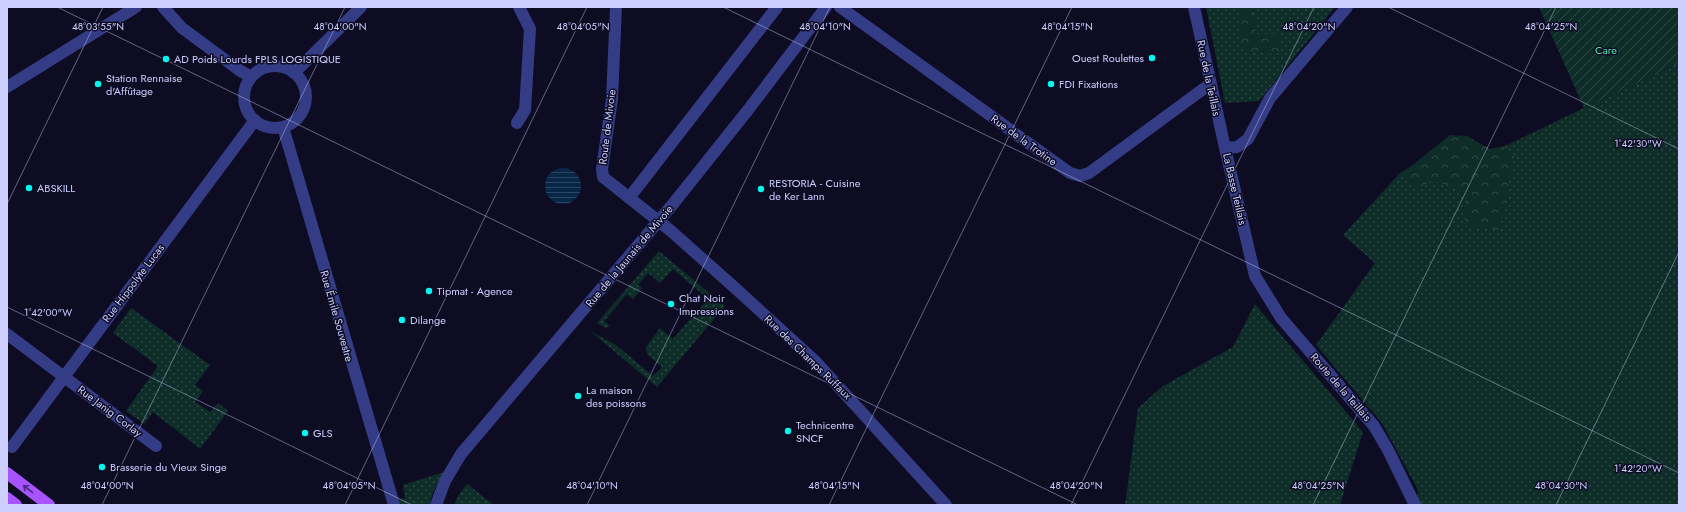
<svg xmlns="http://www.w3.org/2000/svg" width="1686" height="512" font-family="Jost,sans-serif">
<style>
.grass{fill:url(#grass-dots)}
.forest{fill:url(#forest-crowns)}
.garden{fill:url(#garden-furrows)}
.water{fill:url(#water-rules)}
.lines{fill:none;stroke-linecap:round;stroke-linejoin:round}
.minor{stroke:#333c85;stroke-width:12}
.major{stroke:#a754ff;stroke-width:12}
.oneway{stroke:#4b297b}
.ticks{fill:none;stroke:#cdcfff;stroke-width:1;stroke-opacity:0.45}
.poi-dot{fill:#00f8ee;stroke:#0d0c23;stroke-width:1.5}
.labels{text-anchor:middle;stroke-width:3;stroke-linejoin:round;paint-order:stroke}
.park-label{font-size:11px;fill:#51e8ad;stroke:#0d0c23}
.poi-label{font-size:11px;fill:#cdcfff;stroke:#0d0c23;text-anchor:start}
.street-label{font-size:11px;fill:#cdcfff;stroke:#0d0c23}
.ticks-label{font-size:10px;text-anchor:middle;fill:#cdcfff;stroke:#0d0c23;stroke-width:3;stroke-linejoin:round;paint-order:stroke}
</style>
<defs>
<pattern id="grass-dots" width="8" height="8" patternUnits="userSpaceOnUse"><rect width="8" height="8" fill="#0e2d28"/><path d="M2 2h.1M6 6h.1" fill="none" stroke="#304a48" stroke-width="1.8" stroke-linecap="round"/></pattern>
<pattern id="forest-crowns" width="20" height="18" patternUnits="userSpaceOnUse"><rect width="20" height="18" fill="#0e2d28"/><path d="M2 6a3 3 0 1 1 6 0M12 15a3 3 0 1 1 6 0" fill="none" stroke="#304a48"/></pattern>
<pattern id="garden-furrows" width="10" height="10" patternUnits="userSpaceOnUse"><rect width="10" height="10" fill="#0e2d28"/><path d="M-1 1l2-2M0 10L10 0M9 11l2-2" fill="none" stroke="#304a48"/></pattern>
<pattern id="water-rules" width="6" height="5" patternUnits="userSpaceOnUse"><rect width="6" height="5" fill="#082746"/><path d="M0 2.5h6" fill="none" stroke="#2b4562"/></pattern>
</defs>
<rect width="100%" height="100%" fill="#0d0c23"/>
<!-- grass -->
<path class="grass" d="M1206 7H1335L1259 101 1225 103Z
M1679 64V505H1409L1419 492 1382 423 1316 345 1375 263 1343 235 1400 173 1415 189 1433 180 1467 194 1514 155 1505 146 1584 108Z
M659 251 725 306 657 387 590 331 616 345 653 376 662 367 647 354 646 347 660 328 673 339 708 299 673 269 660 283 648 273 638 285 642 288 633 299 627 294 604 321 610 326 606 328 597 323Z
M1255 304 1363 432 1340 505H1125L1138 408 1163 386 1233 347Z
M131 308 210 365 195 385 203 391 195 402 210 412 218 403 228 411 200 449 153 412 144 424 126 411 158 366 113 333Z
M444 472 434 490 429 505H400L398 500 405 498 403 485Z
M467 484 494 505H454L459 494Z"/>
<!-- forest -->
<path class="forest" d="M1238 7H1253L1256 34H1279L1282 53 1269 54 1245 50 1240 36Z
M1450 135 1467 136 1490 149 1505 146 1514 155 1500 230 1464 226 1466 194 1433 180 1415 190 1400 173 1410 167Z"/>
<!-- garden -->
<path class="garden" d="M1539 7H1679V64L1584 108Z"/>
<!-- water -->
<path class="water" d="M545 186a18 18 0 1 1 36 0a18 18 0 1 1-36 0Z"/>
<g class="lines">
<!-- minor -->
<path class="minor" d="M163 7 182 28 239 70 251 77
M616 7 612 99 602 169 603 177 671 231 734 287 816 362 946 505
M840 7 1070 173 1080 176 1089 173 1210 84
M1194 7 1225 148
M1347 7 1270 98 1248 139 1237 147 1225 148 1255 276 1281 318 1374 426 1388 450 1415 505
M244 97a31 31 0 1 1 62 0a31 31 0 1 1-62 0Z
M294 73 361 7
M7 87 136 7
M517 123 525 110 530 29 519 7
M283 127 394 505
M629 198 777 7
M7 334 156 446
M12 447 255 120
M436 505 445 481 461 454 673 204 748 110 826 7"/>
<!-- major -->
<path class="major" d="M7 473 49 505
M7 498 16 505"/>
</g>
<!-- one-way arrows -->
<defs><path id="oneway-shaft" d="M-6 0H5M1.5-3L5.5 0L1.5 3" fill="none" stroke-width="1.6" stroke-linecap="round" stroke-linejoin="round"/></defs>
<use class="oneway" href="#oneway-shaft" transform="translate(28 489) rotate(-143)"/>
<!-- ticks -->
<path class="ticks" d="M57 7 1078 505M723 7 1679 473M1388 7 1679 149M7 204 103 7M7 307 412 505M102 505 345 7M345 505 587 7M587 505 830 7M829 505 1072 7M1071 505 1314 7M1313 505 1556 7M1556 505 1679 252"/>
<!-- markers -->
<g class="poi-dot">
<circle cx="1152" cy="58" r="4"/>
<circle cx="166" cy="59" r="4"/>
<circle cx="98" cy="84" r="4"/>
<circle cx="1051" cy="84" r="4"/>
<circle cx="29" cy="188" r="4"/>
<circle cx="761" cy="189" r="4"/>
<circle cx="429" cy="291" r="4"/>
<circle cx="671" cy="304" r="4"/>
<circle cx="402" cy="320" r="4"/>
<circle cx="578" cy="396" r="4"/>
<circle cx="788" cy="431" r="4"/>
<circle cx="305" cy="433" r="4"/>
<circle cx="102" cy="467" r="4"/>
</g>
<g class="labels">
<!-- park labels -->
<g class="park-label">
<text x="1606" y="54">Care</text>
</g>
<!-- poi labels -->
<g class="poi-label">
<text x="1144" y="62" text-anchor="end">Ouest Roulettes</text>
<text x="174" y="63">AD Poids Lourds FPLS LOGISTIQUE</text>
<text x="106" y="82">Station Rennaise<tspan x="106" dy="13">d'Affûtage</tspan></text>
<text x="1059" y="88">FDI Fixations</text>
<text x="769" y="187">RESTORIA - Cuisine<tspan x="769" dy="13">de Ker Lann</tspan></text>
<text x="37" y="192">ABSKILL</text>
<text x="437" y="295">Tipmat - Agence</text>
<text x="679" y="302">Chat Noir<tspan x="679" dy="13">Impressions</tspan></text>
<text x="410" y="324">Dilange</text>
<text x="586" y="394">La maison<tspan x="586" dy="13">des poissons</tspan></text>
<text x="796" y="429">Technicentre<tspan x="796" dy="13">SNCF</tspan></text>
<text x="313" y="437">GLS</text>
<text x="110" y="471">Brasserie du Vieux Singe</text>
</g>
<!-- street labels -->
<g class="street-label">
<text transform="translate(1209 78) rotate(78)" y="4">Rue de la Teillais</text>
<text transform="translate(607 127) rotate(-83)" y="4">Route de Mivoie</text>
<text transform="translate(1024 140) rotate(36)" y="4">Rue de la Trotine</text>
<text transform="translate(1235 189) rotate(77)" y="4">La Basse Teillais</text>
<text transform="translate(629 256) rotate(-50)" y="4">Rue de la Jaunais de Mivoie</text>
<text transform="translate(133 283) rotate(-53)" y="4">Rue Hippolyte Lucas</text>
<text transform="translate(337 316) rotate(74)" y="4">Rue Émile Souvestre</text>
<text transform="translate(808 357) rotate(44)" y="4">Rue des Champs Ruffaux</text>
<text transform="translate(1341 387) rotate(49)" y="4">Route de la Teillais</text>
<text transform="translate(110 411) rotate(37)" y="4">Rue Janig Corlay</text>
</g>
</g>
<g class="ticks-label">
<text x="98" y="30">48°03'55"N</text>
<text x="340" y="30">48°04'00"N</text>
<text x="583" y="30">48°04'05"N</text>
<text x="825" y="30">48°04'10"N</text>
<text x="1067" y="30">48°04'15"N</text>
<text x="1309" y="30">48°04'20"N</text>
<text x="1551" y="30">48°04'25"N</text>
<text x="1638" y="147">1°42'30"W</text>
<text x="48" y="316">1°42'00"W</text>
<text x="1638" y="472">1°42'20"W</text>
<text x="107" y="489">48°04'00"N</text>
<text x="349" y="489">48°04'05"N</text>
<text x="592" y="489">48°04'10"N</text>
<text x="834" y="489">48°04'15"N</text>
<text x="1076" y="489">48°04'20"N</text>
<text x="1318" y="489">48°04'25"N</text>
<text x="1561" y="489">48°04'30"N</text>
</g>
<!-- border -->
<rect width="1686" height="512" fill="none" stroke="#cdcfff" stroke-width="16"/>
</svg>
